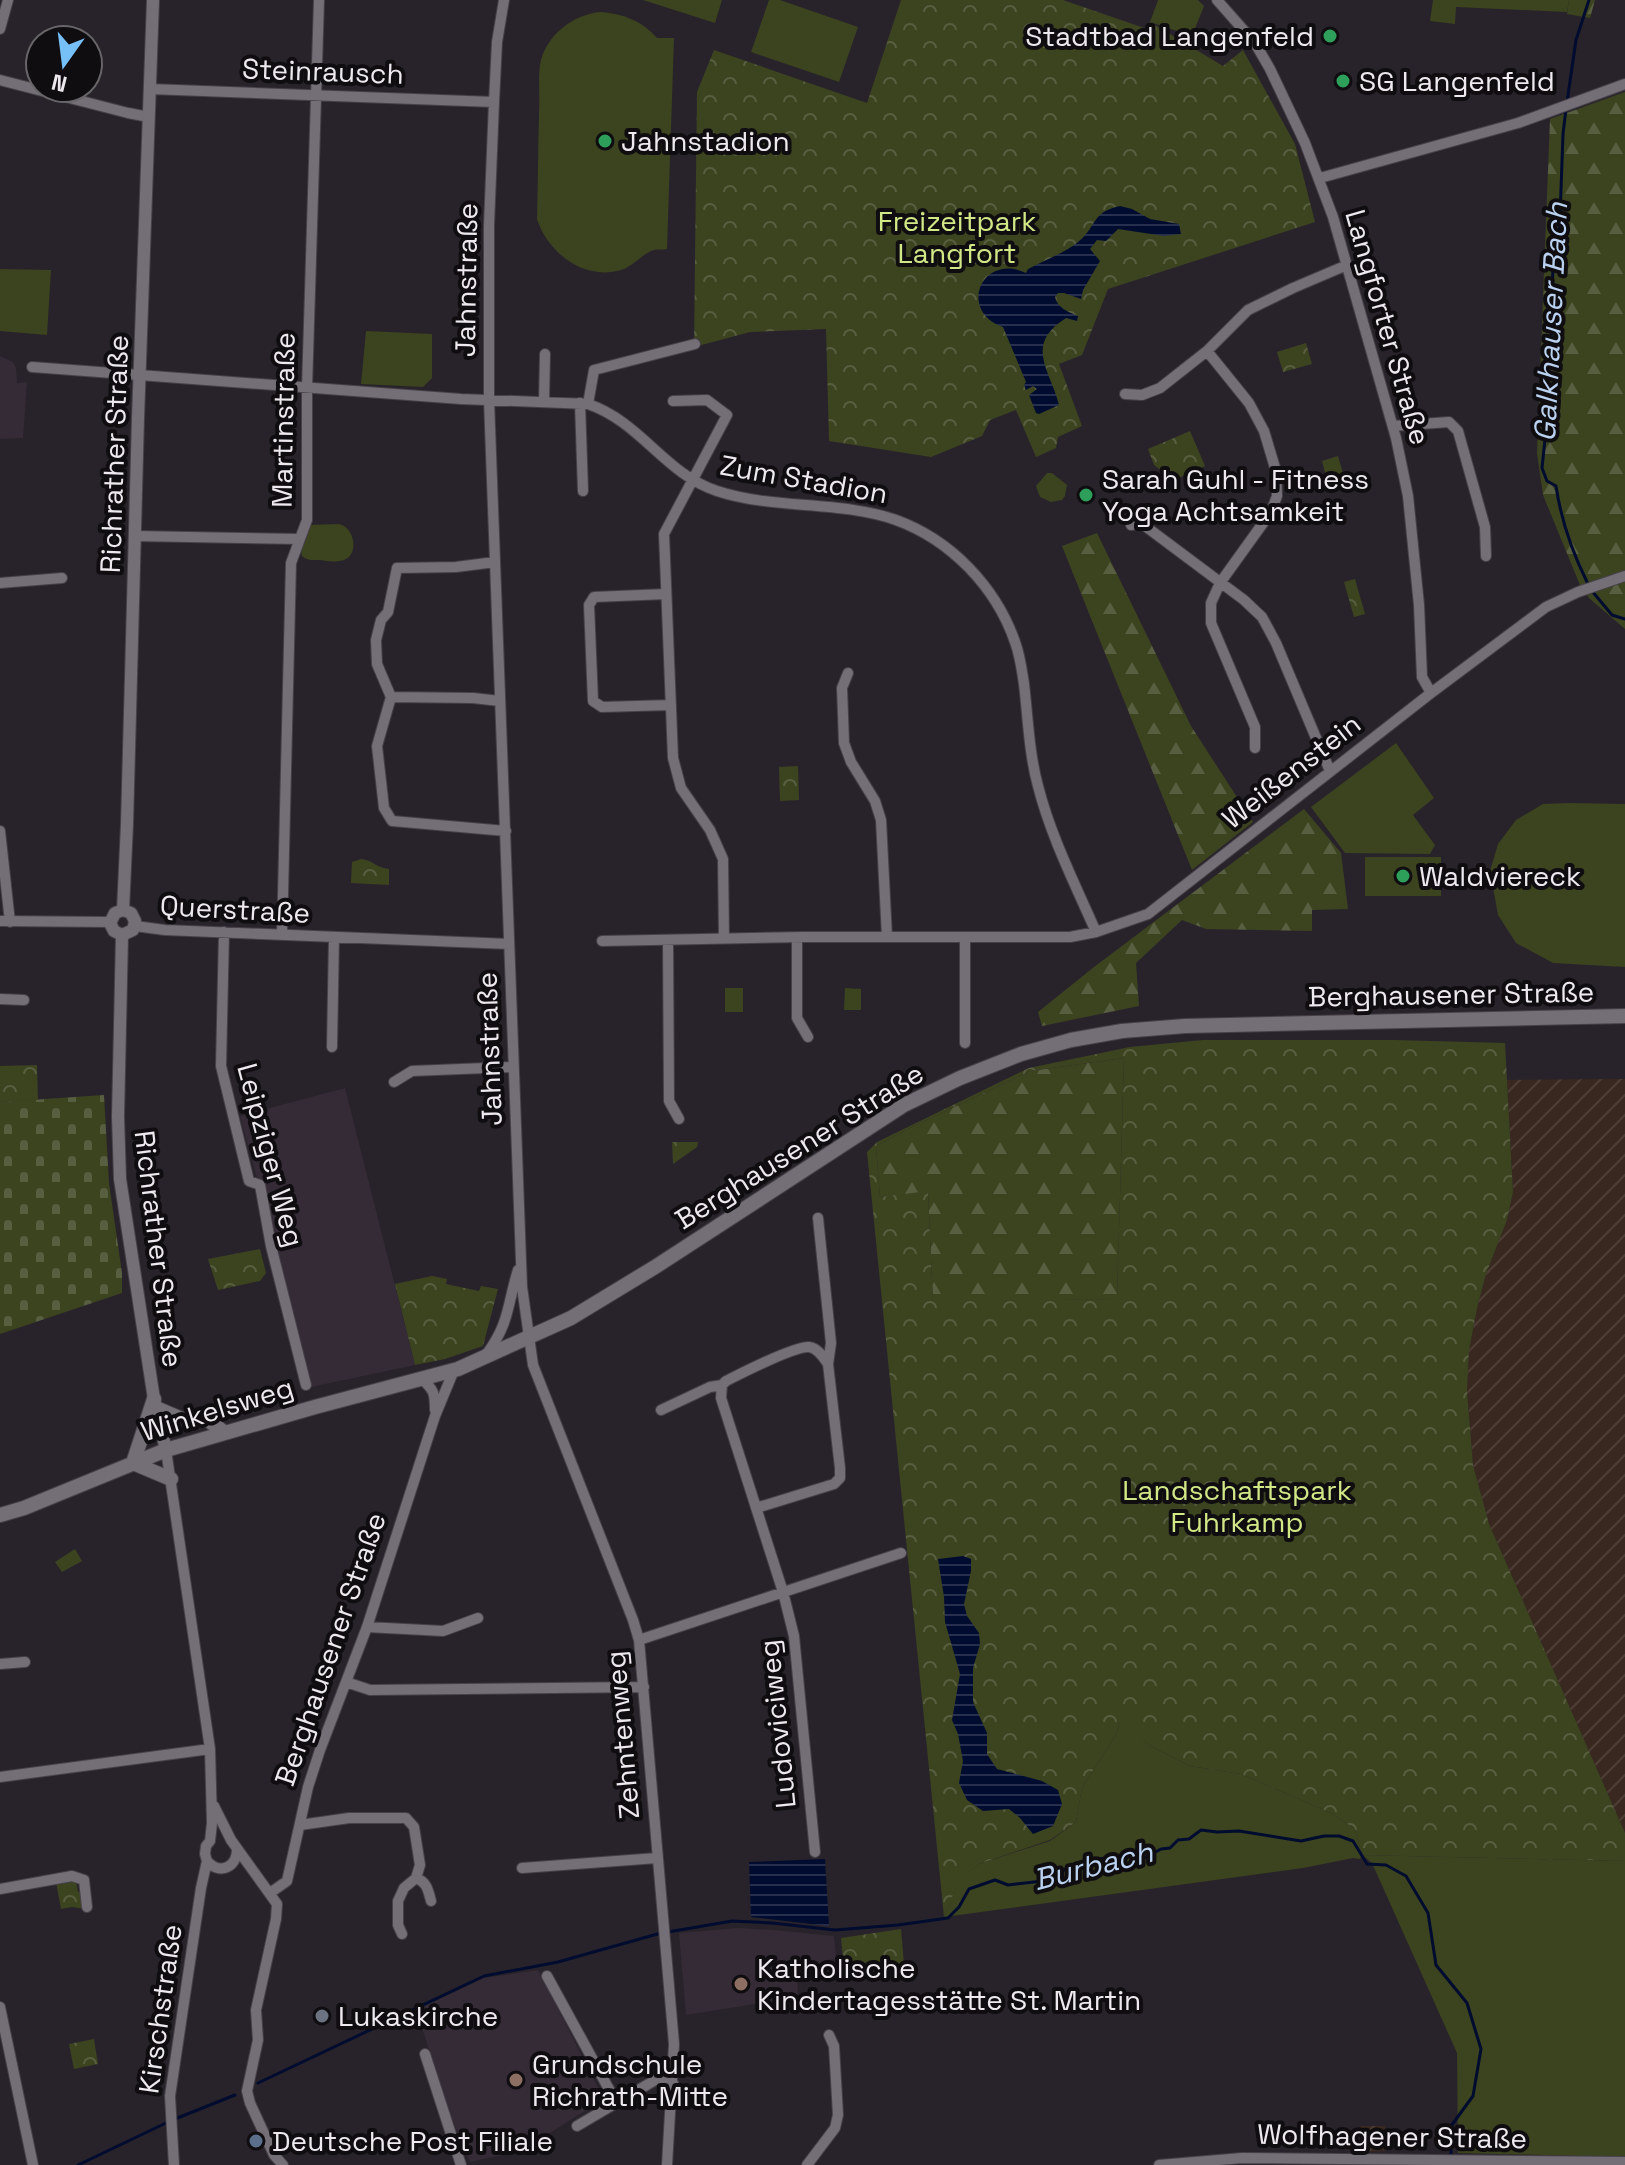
<svg xmlns="http://www.w3.org/2000/svg" width="1625" height="2165" font-family="'Space Grotesk',sans-serif">
<style>
.industrial{fill:url(#industrial-furrows)}
.built{fill:#342b37}
.green{fill:#3c431f}
.forest{fill:url(#forest-firs)}
.cemetery{fill:url(#cemetery-stones)}
.park{fill:url(#park-crowns);fill-rule:evenodd}
.water{fill:url(#water-rules)}
.lines{fill:none;stroke-linecap:round;stroke-linejoin:round}
.stream{stroke:#000c2f;stroke-width:3}
.minor-casing{stroke:#464148;stroke-width:12}
.tertiary-casing{stroke:#464148;stroke-width:14}
.secondary-casing{stroke:#464148;stroke-width:16}
.minor{stroke:#746e76;stroke-width:10}
.tertiary{stroke:#746e76;stroke-width:12}
.secondary{stroke:#746e76;stroke-width:14}
.leisure-dot{fill:#2e9e5b;stroke:#0f0d10;stroke-width:3}
.education-dot{fill:#8d6e63;stroke:#0f0d10;stroke-width:3}
.worship-dot{fill:#6b7280;stroke:#0f0d10;stroke-width:3}
.service-dot{fill:#5c6f8a;stroke:#0f0d10;stroke-width:3}
.labels{text-anchor:middle;stroke-width:8;stroke-linejoin:round;paint-order:stroke}
.poi-label{font-size:28px;fill:#ede9ee;stroke:#0f0d10;text-anchor:start}
.street-label{font-size:28px;fill:#ede9ee;stroke:#0f0d10}
.park-label{font-size:28px;fill:#d2e786;stroke:#0f0d10}
.water-label{font-size:30px;font-style:italic;fill:#bad1f0;stroke:#0f0d10}
</style>
<defs>
<pattern id="industrial-furrows" width="10" height="10" patternUnits="userSpaceOnUse" patternTransform="scale(2)"><rect width="10" height="10" fill="#39281f"/><path d="M-1 1l2-2M0 10L10 0M9 11l2-2" fill="none" stroke="#4c3d35"/></pattern>
<pattern id="forest-firs" width="22" height="20" patternUnits="userSpaceOnUse" patternTransform="scale(2)"><rect width="22" height="20" fill="#3c431f"/><path d="M5 1l3.5 6h-7zM16 11l3.5 6h-7z" fill="#585e40"/></pattern>
<pattern id="cemetery-stones" width="16" height="16" patternUnits="userSpaceOnUse" patternTransform="scale(2)"><rect width="16" height="16" fill="#3c431f"/><path d="M2 7V4a2 2 0 0 1 4 0v3zM10 15v-3a2 2 0 0 1 4 0v3z" fill="#585e40"/></pattern>
<pattern id="park-crowns" width="20" height="18" patternUnits="userSpaceOnUse" patternTransform="scale(2)"><rect width="20" height="18" fill="#3c431f"/><path d="M2 6a3 3 0 1 1 6 0M12 15a3 3 0 1 1 6 0" fill="none" stroke="#585e40"/></pattern>
<pattern id="water-rules" width="6" height="5" patternUnits="userSpaceOnUse" patternTransform="scale(2)"><rect width="6" height="5" fill="#000c2f"/><path d="M0 2.5h6" fill="none" stroke="#262f4d"/></pattern>
</defs>
<rect width="100%" height="100%" fill="#28232a"/>
<!-- industrial -->
<path class="industrial" d="M1625 1079V1833L1489 1524 1473 1465 1467 1391 1469 1350 1478 1304 1486 1274 1507 1220 1513 1192 1507 1080Z
M1360 2126H1385V2151L1361 2152Z"/>
<!-- built -->
<path class="built" d="M0 356 13 362 16 368 17 383 27 382 23 438 0 439Z
M345 1088 415 1365 311 1387 290 1311 263 1184 256 1175 240 1116Z
M739 1928 774 1930 834 1936 836 1959 828 1960 829 1968 797 1971 798 1997 686 2015 679 1933Z
M538 1970 604 2099 521 2151 470 2162 451 2116 416 2010 484 1978Z"/>
<!-- green -->
<path class="green" d="M643 0H722L715 23Z
M769 0H780L858 27 839 82 751 52Z
M1158 0H1198L1204 6 1192 36 1150 22Z
M1433 0H1569L1567 12 1456 7 1455 24 1430 21Z
M601 12C624 14 642 21 657 38H674L667 249C663 250 658 249 654 250 643 253 634 266 621 270 584 281 548 253 537 219 538 184 538 149 539 114 540 98 538 80 540 65 545 36 573 14 601 12Z
M0 269 51 270 47 335 0 331Z
M366 331 432 334V378L423 387 361 384Z
M1047 473H1052L1067 485 1065 496 1062 500 1051 502 1040 497 1036 486Z
M339 524C354 527 359 552 346 559 339 563 327 561 320 560 312 560 308 561 302 556L301 552 308 525Z
M1396 743 1434 798 1413 815 1435 845 1430 854 1345 853 1311 807Z
M1569 803 1625 804V967L1553 963 1516 943 1498 915 1490 871 1498 844 1516 820 1543 804Z
M1365 857H1441V896H1365Z
M1123 1718 1149 1745 1190 1766 1241 1774 1331 1813 1355 1829 1362 1855 1625 1861V2157L1458 2153 1457 2053 1372 1863 1362 1855 1360 1859 1353 1858 1303 1868 944 1917 959 1879 979 1864 1050 1841 1076 1822 1082 1788 1117 1733 1119 1724Z"/>
<!-- forest -->
<path class="forest" d="M1569 0H1595L1590 18 1567 14Z
M1625 92V629L1589 598 1580 585 1543 495 1537 453 1550 119Z
M1097 533 1191 726 1253 822 1192 870 1062 546Z
M1304 809 1341 853 1348 909 1312 910V931L1206 929 1182 920 1136 963 1139 1006 1042 1026 1038 1012 1094 967Z
M1124 1058 1117 1299 933 1302 928 1192 880 1197 876 1146 914 1126 1030 1071Z"/>
<!-- cemetery -->
<path class="cemetery" d="M104 1095 109 1183 122 1273V1293L0 1334V1102Z"/>
<!-- park -->
<path class="park" d="M901 0H1063L1147 29 1150 22 1223 66 1243 50 1295 144 1315 222 1108 289 1082 355 1059 364 1082 426 1058 437 1056 448 1036 457 1016 410 990 420 982 436 931 457 829 441 826 329 750 332 694 347 697 92 714 50 867 103Z
M1306 343 1312 364 1283 372 1277 352Z
M1190 431 1205 466 1174 480 1154 465 1148 449Z
M1338 456 1346 484 1329 488 1322 461Z
M1355 579 1365 614 1354 617 1344 582Z
M798 766 799 800 780 801 779 767Z
M361 859C372 860 377 868 389 869V885L351 883 352 862Z
M725 988H743V1012H725Z
M845 988 861 989V1010H844Z
M1203 1040H1394L1505 1043 1513 1192 1507 1220 1486 1274 1478 1304 1469 1350 1467 1391 1473 1465 1489 1524 1625 1833V1861L1362 1855 1355 1829 1331 1813 1241 1774 1190 1766 1149 1745 1123 1719 1119 1724 1117 1733 1082 1788 1076 1822 1050 1840 979 1864 959 1880 944 1917 867 1152 877 1142 1029 1068 1130 1047ZM1124 1058 1117 1299 933 1301 928 1191 880 1197 876 1146 914 1126 1030 1071Z
M37 1065 38 1100 0 1102V1066Z
M672 1142H698L697 1147 673 1164Z
M260 1249 266 1273 260 1281 218 1290 208 1259Z
M432 1276 447 1279 446 1284 479 1291 481 1286 498 1289 483 1346 445 1359 415 1365 395 1284Z
M75 1549 82 1561 62 1572 55 1562Z
M67 1880 76 1882 78 1892 82 1891 85 1909 72 1907 61 1909 56 1882Z
M901 1929 904 1964 844 1970 841 1938Z
M94 2039 98 2064 74 2069 69 2044Z"/>
<!-- water -->
<path class="water" d="M1120 206 1132 209 1150 219 1179 224 1181 234 1164 236 1118 229 1106 241 1097 240 1090 249 1100 261 1083 290 1081 299 1064 293H1058L1055 297C1057 308 1069 312 1078 316L1077 321 1066 318C1023 345 1051 371 1059 405L1039 414 1036 413 1029 395 1037 389 1033 386 1026 390 1024 385 1026 382 1003 327C957 311 982 252 1026 273L1028 269C1043 261 1066 252 1078 242 1097 227 1091 212 1120 206Z
M963 1556 971 1559V1571L964 1604 967 1616 979 1633 980 1644 973 1668V1702L987 1733V1754L997 1769 1042 1781 1058 1790 1062 1804 1053 1826 1033 1834 1020 1818 1009 1809 983 1811 967 1800 959 1783 963 1761 958 1734 952 1720 960 1674 945 1622 944 1597 938 1559Z
M825 1859 829 1926 751 1917 749 1862Z"/>
<g class="lines">
<!-- stream -->
<path class="stream" d="M1567 102 1576 40 1589 0
M1566 109 1563 134 1559 245 1553 268 1552 290 1553 325 1546 364 1548 410 1542 468 1547 481 1556 486C1561 520 1573 554 1588 584
M1592 591 1612 615 1625 619
M668 1932 732 1921 772 1923 835 1930 898 1925 948 1918 959 1907 969 1889 995 1880 1008 1885 1043 1881 1059 1871 1092 1864 1099 1859 1127 1855 1139 1861 1161 1849 1170 1848 1178 1840 1189 1839 1201 1830 1217 1832 1239 1831 1301 1841 1324 1836H1339L1353 1841 1367 1864 1386 1865 1406 1876 1428 1913 1436 1965 1467 2003 1481 2049 1473 2096 1451 2126V2156
M258 2083 484 1976 558 1962 661 1933
M175 2119 235 2095
M78 2165 168 2122"/>
<!-- minor casing -->
<g class="minor-casing">
<path id="minor" d="M504 0 497 42 494 102 489 225V400L522 1287 533 1365 633 1620 639 1640 674 2044 667 2165
M1217 0 1255 43 1270 69 1305 143 1333 217 1396 438 1408 496 1419 605 1422 677 1431 693
M0 29 8 0
M0 80 128 113 149 117
M150 89 494 102
M1320 178 1518 123 1625 84
M1207 351 1249 403 1264 431 1276 471 1277 496 1271 512 1220 583 1211 603V623L1255 727V748
M32 367 461 399 588 404C641 422 665 474 717 491 775 510 839 500 896 520 951 540 996 587 1015 642 1020 655 1022 671 1024 684 1028 718 1029 753 1038 786 1051 837 1075 884 1096 932
M1125 394 1142 395 1160 388 1207 351 1248 310 1293 288 1347 265
M544 401 545 354
M673 401 707 400 727 415 664 534 673 758 681 788 710 830 723 859 724 939
M580 403 583 491
M588 404 594 370 695 344
M1393 426 1449 422 1458 431 1485 527 1486 556
M1131 525 1141 523 1244 600 1262 617 1276 643 1330 771
M135 536 299 539
M495 562 456 567 397 568 388 612 381 620 376 640 377 664 391 697 377 746 384 808 392 821 506 831
M0 583 62 578
M666 594 594 597 589 605 593 701 602 707 671 705
M848 673 842 688 844 743 851 762 875 801 881 820 887 937
M391 697 473 698 500 701
M0 831 10 922
M0 921 110 922
M135 926 165 930 509 944
M224 932 221 1066 249 1181 260 1185 271 1246 306 1385
M282 935 291 563 307 520V388L319 0
M797 938V1018L808 1037
M668 940 669 1101 679 1119
M602 941 803 937H1070L1096 932 1148 914 1431 693 1546 607 1578 592 1625 576
M0 999 24 1000
M965 1043V937
M332 1047 334 937
M394 1082 412 1071 513 1067
M486 1355C510 1323 507 1305 518 1270
M421 1378C434 1390 435 1393 435 1410
M661 1410 710 1387 722 1385
M166 1450 210 1749 212 1823 210 1841 206 1846 205 1854 207 1861 201 1888 170 2096 174 2165
M756 1508 834 1484 840 1478V1468L828 1364 831 1343 818 1218
M367 1627 443 1631 478 1618
M639 1640 901 1553
M0 1664 25 1662
M346 1682 370 1690 644 1687
M0 1777 210 1749
M214 1806 231 1840 277 1904 276 1919 256 2010 258 2040 247 2091 250 2103 274 2155 283 2165
M300 1825 349 1818H406L414 1827 420 1865 416 1878 404 1888 398 1901V1925L402 1934
M815 1852 794 1636 783 1592 721 1398 722 1385 726 1381C742 1373 794 1346 809 1347 818 1348 824 1358 828 1364
M207 1861C219 1875 237 1868 237 1849
M522 1868 657 1858
M416 1878C427 1882 428 1890 431 1901
M0 1889 72 1876 84 1880 87 1907
M270 1893 287 1881 308 1787 320 1750 367 1627 435 1416 454 1370
M547 1976 616 2102
M0 2007 33 2165
M425 2054 461 2165
M577 2126 657 2079 673 2083
M807 2165 835 2128 838 2115 834 2046 829 2035
M1159 2165 1242 2158 1625 2162"/>
</g>
<!-- tertiary casing -->
<g class="tertiary-casing">
<path id="tertiary" d="M123 910 127 824 138 418 153 0
M122 935 118 1117 120 1179 154 1399 166 1450
M122 935 133 930 135 921 131 913 123 910
M122 935 114 931 110 923 115 913 123 910"/>
</g>
<!-- secondary casing -->
<g class="secondary-casing">
<path id="secondary" d="M156 1408 184 1420H208L225 1433
M133 1463 154 1399
M133 1463 171 1479
M0 1515 24 1508 166 1450 315 1407 458 1369 571 1318 655 1267 904 1105 960 1078 1021 1054 1071 1040 1122 1031 1185 1026 1625 1016"/>
</g>
<!-- minor -->
<use href="#minor" class="minor"/>
<!-- tertiary -->
<use href="#tertiary" class="tertiary"/>
<!-- secondary -->
<use href="#secondary" class="secondary"/>
</g>
<!-- markers -->
<g class="leisure-dot">
<circle cx="1330" cy="36" r="8"/>
<circle cx="1343" cy="81" r="8"/>
<circle cx="605" cy="141" r="8"/>
<circle cx="1086" cy="495" r="8"/>
<circle cx="1403" cy="876" r="8"/>
</g>
<g class="education-dot">
<circle cx="741" cy="1984" r="8"/>
<circle cx="516" cy="2080" r="8"/>
</g>
<circle class="worship-dot" cx="322" cy="2016" r="8"/>
<circle class="service-dot" cx="256" cy="2141" r="8"/>
<g class="labels">
<!-- poi labels -->
<g class="poi-label">
<text x="1314" y="46" text-anchor="end">Stadtbad Langenfeld</text>
<text x="1359" y="91">SG Langenfeld</text>
<text x="621" y="151">Jahnstadion</text>
<text x="1102" y="489">Sarah Guhl - Fitness<tspan x="1102" dy="32">Yoga Achtsamkeit</tspan></text>
<text x="1419" y="886">Waldviereck</text>
<text x="757" y="1978">Katholische<tspan x="757" dy="32">Kindertagesstätte St. Martin</tspan></text>
<text x="338" y="2026">Lukaskirche</text>
<text x="532" y="2074">Grundschule<tspan x="532" dy="32">Richrath-Mitte</tspan></text>
<text x="272" y="2151">Deutsche Post Filiale</text>
</g>
<!-- street labels -->
<g class="street-label">
<text transform="translate(323 71) rotate(2)" y="10">Steinrausch</text>
<text transform="translate(466 280) rotate(-89)" y="10">Jahnstraße</text>
<text transform="translate(1388 327) rotate(74)" y="10">Langforter Straße</text>
<text transform="translate(283 420) rotate(-89)" y="10">Martinstraße</text>
<text transform="translate(114 454) rotate(-88)" y="10">Richrather Straße</text>
<text transform="translate(804 479) rotate(10)" y="10">Zum Stadion</text>
<text transform="translate(1291 771) rotate(-38)" y="10">Weißenstein</text>
<text transform="translate(235 909) rotate(3)" y="10">Querstraße</text>
<text transform="translate(1451 994) rotate(-1)" y="10">Berghausener Straße</text>
<text transform="translate(489 1049) rotate(-92)" y="10">Jahnstraße</text>
<text transform="translate(799 1146) rotate(-32)" y="10">Berghausener Straße</text>
<text transform="translate(271 1155) rotate(75)" y="10">Leipziger Weg</text>
<text transform="translate(159 1249) rotate(83)" y="10">Richrather Straße</text>
<text transform="translate(217 1409) rotate(-17)" y="10">Winkelsweg</text>
<text transform="translate(330 1649) rotate(-71)" y="10">Berghausener Straße</text>
<text transform="translate(777 1724) rotate(-96)" y="10">Ludoviciweg</text>
<text transform="translate(622 1735) rotate(-95)" y="10">Zehntenweg</text>
<text transform="translate(160 2009) rotate(-82)" y="10">Kirschstraße</text>
<text transform="translate(1392 2136) rotate(1)" y="10">Wolfhagener Straße</text>
</g>
<!-- park labels -->
<g class="park-label">
<text x="957" y="231">Freizeitpark<tspan x="957" dy="32">Langfort</tspan></text>
<text x="1237" y="1500">Landschaftspark<tspan x="1237" dy="32">Fuhrkamp</tspan></text>
</g>
<!-- water labels -->
<g class="water-label">
<text transform="translate(1551 322) rotate(-87)" y="10">Galkhauser Bach</text>
<text transform="translate(1093 1866) rotate(-14)" y="10">Burbach</text>
</g>
</g>
<!-- north arrow -->
<g transform="translate(64 64) rotate(194)"><circle r="38" fill="#0f0d10" stroke="#686569" stroke-width="2"/>
<path d="M0-6L14 30L0 20L-14 30Z" fill="#76c0f7"/>
<text y="-12" font-size="22" font-weight="bold" text-anchor="middle" fill="#ede9ee">N</text>
</g>
</svg>
